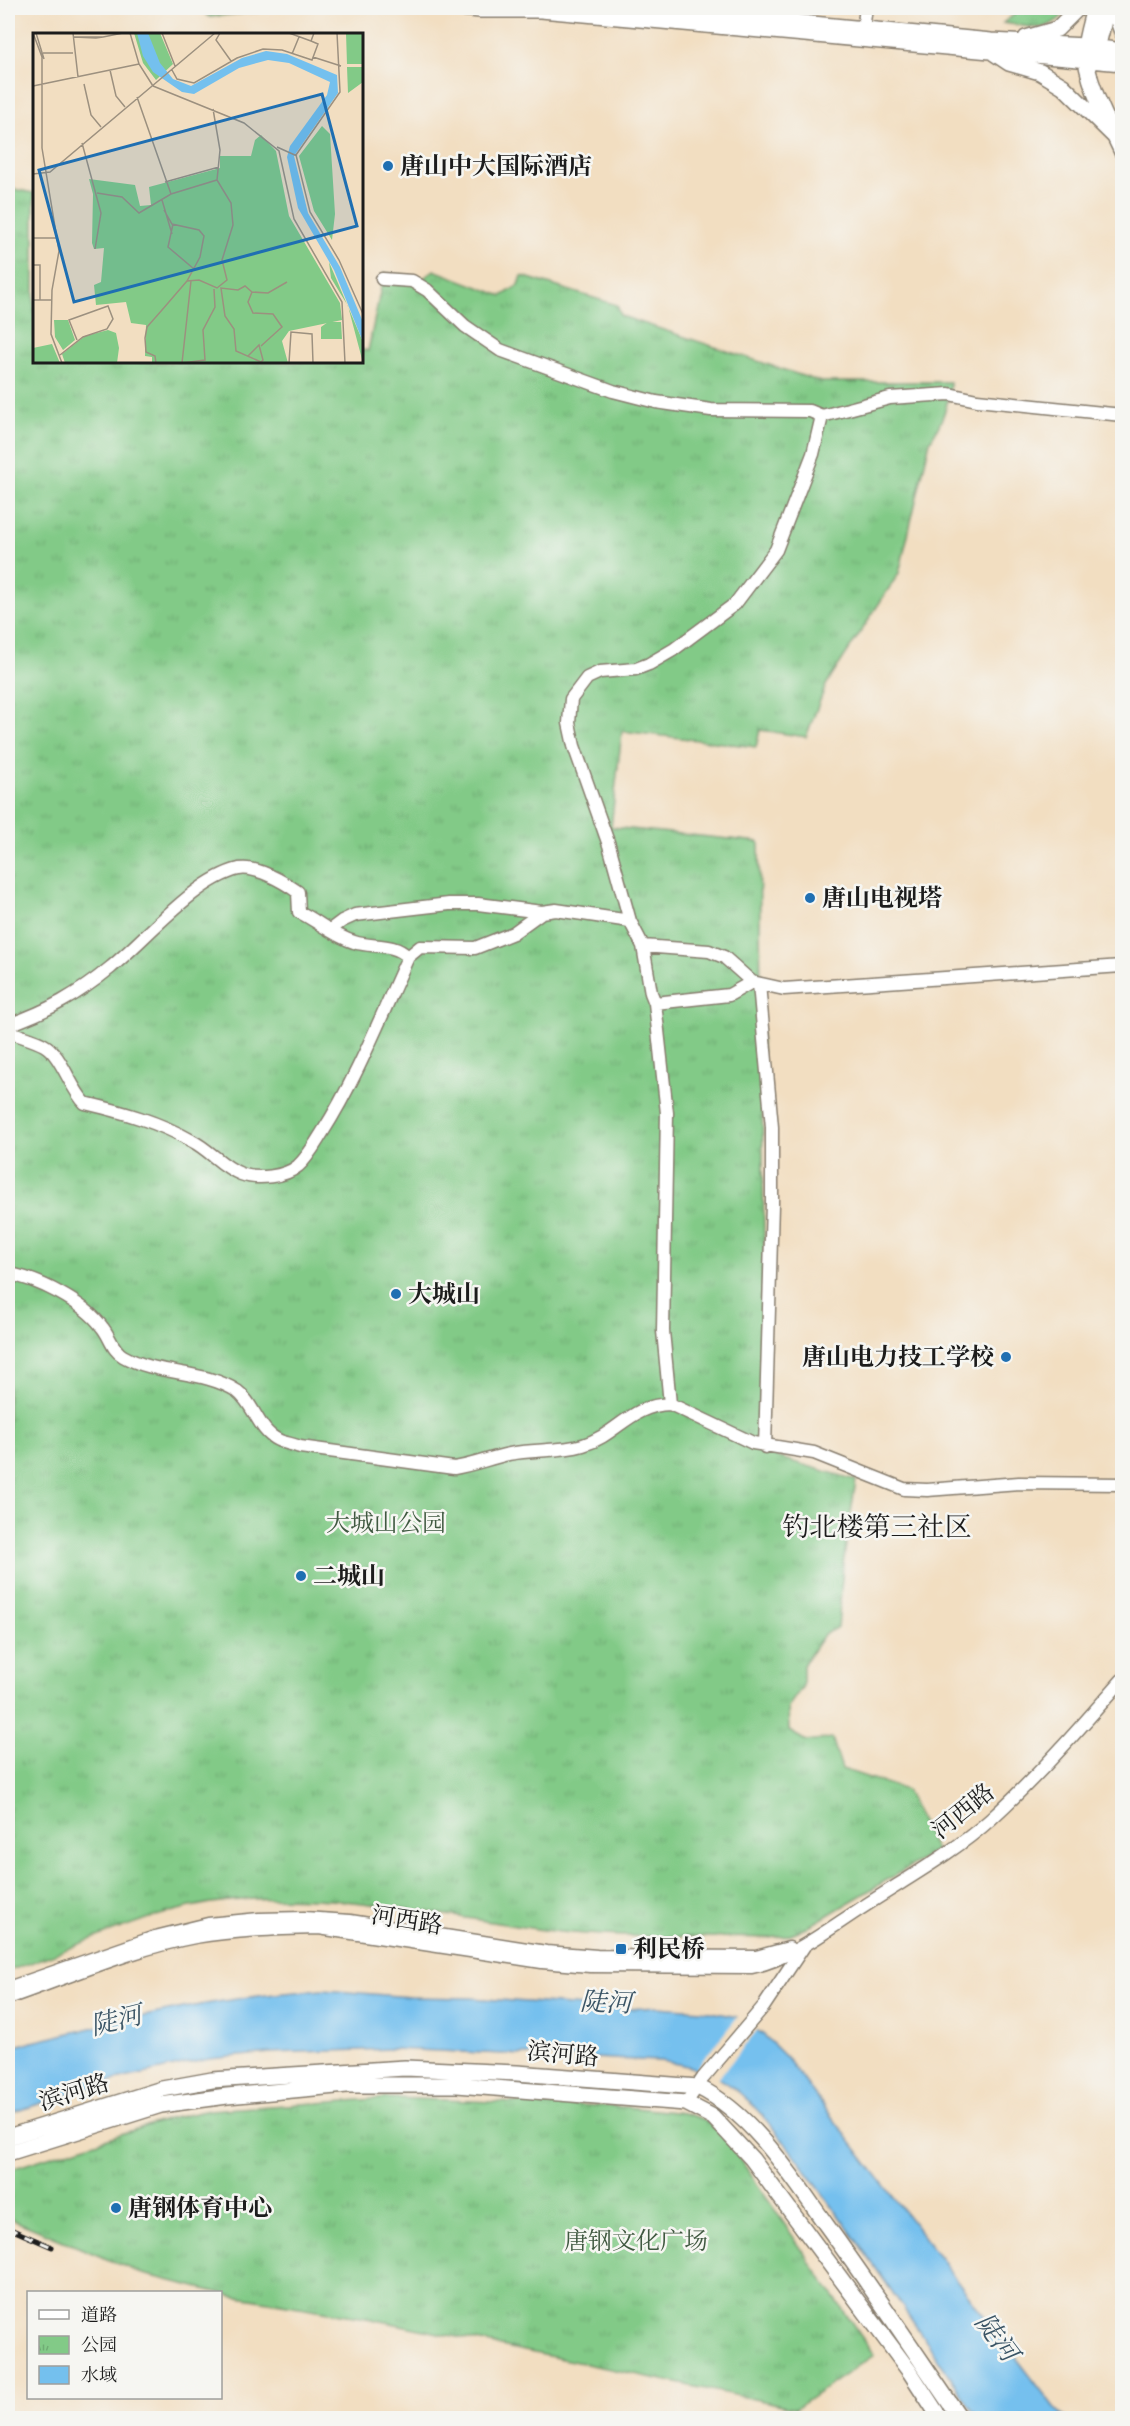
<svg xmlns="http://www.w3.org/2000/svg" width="1130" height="2426" font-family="'EB Garamond','Noto Serif SC',serif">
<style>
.park{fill:url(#park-tufts);stroke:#4f7352;stroke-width:1.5}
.garden{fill:url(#garden-furrows);stroke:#4f7352;stroke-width:1.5}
.water{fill:#74c0ee;stroke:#486e85;stroke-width:1.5}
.pier{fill:#f2dec1}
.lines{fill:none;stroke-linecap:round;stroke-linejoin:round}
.minor-casing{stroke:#877d6e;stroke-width:15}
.major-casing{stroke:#877d6e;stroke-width:18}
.minor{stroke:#fff;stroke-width:12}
.major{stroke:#fff;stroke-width:15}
.rail-casing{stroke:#1c1c1c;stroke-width:5}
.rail{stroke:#f6f6f2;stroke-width:3;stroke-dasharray:9;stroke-linecap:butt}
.poi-dot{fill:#1f6fb2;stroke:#f6f6f2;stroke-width:2}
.labels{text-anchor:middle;stroke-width:5;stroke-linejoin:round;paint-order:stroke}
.poi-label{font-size:24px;font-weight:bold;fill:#1c1c1c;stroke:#f6f6f2;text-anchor:start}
.park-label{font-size:24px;fill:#405941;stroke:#f6f6f2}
.street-label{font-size:24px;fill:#1c1c1c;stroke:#f6f6f2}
.water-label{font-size:26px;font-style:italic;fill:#3b5566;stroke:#f6f6f2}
.quarter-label{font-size:27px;fill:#1c1c1c;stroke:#f6f6f2}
.inset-road{fill:none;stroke:#9c907f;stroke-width:1.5}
.view{fill:#1f6fb2;fill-opacity:0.15;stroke:#1f6fb2;stroke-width:3}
.inset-edge{fill:none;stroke:#1c1c1c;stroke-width:3}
</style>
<defs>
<pattern id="park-tufts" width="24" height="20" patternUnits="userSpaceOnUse" patternTransform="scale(1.5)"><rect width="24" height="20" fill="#82ca87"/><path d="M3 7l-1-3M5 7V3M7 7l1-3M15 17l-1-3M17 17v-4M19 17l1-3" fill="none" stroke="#70ad74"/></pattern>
<pattern id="garden-furrows" width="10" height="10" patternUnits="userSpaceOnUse" patternTransform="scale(1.5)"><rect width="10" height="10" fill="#82ca87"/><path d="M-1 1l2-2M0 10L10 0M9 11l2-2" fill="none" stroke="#70ad74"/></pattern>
</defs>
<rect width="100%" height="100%" fill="#f6f6f2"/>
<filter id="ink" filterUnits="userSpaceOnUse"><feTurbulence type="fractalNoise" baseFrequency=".0167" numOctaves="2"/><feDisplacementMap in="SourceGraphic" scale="12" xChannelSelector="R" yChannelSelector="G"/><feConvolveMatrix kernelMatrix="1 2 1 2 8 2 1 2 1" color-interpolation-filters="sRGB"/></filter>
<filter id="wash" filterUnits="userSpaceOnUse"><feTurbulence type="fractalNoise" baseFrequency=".008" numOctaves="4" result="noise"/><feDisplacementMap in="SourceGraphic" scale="24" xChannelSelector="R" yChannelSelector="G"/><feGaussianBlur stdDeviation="1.35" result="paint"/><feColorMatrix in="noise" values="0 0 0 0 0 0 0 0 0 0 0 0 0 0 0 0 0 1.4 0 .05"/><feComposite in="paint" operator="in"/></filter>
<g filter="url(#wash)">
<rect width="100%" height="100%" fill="#f2dec1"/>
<!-- park -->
<path class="park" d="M1023 8H1072C1043 35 1041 28 1003 23Z
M8 188 34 193V362H362V350L368 351 384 273 424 278 434 270 502 296 519 285 522 276 617 305 621 316 821 382H950C949 404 942 423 930 441L899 573 826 685 806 737 760 730 756 747 622 731 611 827 759 842 764 1242 759 1452 856 1480 843 1564 838 1628 825 1633 803 1665V1686L788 1707 789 1731 806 1741 832 1738 842 1769 906 1790 936 1851 806 1928 788 1935 769 1938C697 1936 624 1939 552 1931 444 1917 336 1889 227 1901 150 1909 80 1947 8 1971Z
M391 2098 627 2107 684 2113 703 2119 725 2137 874 2355 796 2408 372 2319 233 2296 143 2274 8 2218V2170L168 2119 209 2110Z"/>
<!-- garden -->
<path class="garden" d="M206 8H292L210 17 206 15Z"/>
<!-- water -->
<path class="water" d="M323 1990 410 1997 470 1998 629 2009 657 2007 701 2010 737 2017 764 2035 786 2057 1054 2407 1065 2418H978C924 2338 870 2257 812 2179 790 2150 758 2104 728 2084 706 2069 686 2065 660 2061L393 2049 270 2053 209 2059 107 2082 8 2114V2048C112 2023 215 1996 323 1990Z"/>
<!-- pier -->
<path class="pier" d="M739 2015 759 2028 716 2081 697 2067Z"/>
</g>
<g filter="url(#ink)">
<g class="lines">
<!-- minor casing -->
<g class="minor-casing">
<path id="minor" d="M863 29 866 8
M382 279 412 281 427 290 465 326 500 350 613 391 656 402 711 410 810 411 822 416 890 398 949 394 977 400 1122 415
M330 930 342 921 355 915 449 904H478L542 912 556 910 630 921
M643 946 709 951 724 957 752 982 784 989 1122 966
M759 984 772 1127V1204L765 1447
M655 1003 729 995 752 982
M8 1025C48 1011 77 995 110 968 146 939 195 879 239 869 257 866 284 882 298 892L299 912C318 921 334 936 354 942 372 948 394 942 408 957
M8 1031C19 1036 33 1039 44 1045 61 1054 70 1088 85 1103 123 1112 159 1122 192 1141 210 1150 222 1167 241 1174 257 1180 285 1177 298 1166 308 1157 315 1144 322 1133 357 1078 381 1016 408 957L420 947 475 948 513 933 542 912
M8 1274C37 1278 85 1303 102 1327 110 1336 112 1350 123 1356 158 1376 202 1369 237 1391 254 1403 258 1431 278 1440 284 1443 293 1444 300 1447L454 1468C473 1465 490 1458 509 1454 533 1449 559 1452 583 1445 617 1435 630 1405 670 1404L663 1331 667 1113 655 1003 651 993 643 946 630 921 609 845 574 746 569 723 571 699 587 678 600 672 636 669 649 664 673 650 735 604 776 550 813 454 822 416
M670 1404 753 1443 814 1453 904 1489 927 1490 1019 1483 1122 1484
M8 1988 155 1937 208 1924 259 1919 304 1918 350 1921 546 1952 597 1956 756 1957 789 1948
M8 1998C69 1977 131 1949 195 1937 236 1930 277 1929 319 1928L542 1962 590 1966 752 1967C792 1958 826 1931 860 1909 904 1880 952 1854 991 1819 1038 1776 1080 1728 1122 1680
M686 2103 703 2078 764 2006 804 1946"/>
</g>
<!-- major casing -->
<g class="major-casing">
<path id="major" d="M461 8 480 10H541L1122 63
M644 8 991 41 1085 46 1122 51
M1094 8C1091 21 1086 36 1085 49 1085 80 1109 124 1122 152
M1118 8V21L1122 32
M1026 38 1057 29 1078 8
M994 53 1009 63 1040 72 1063 86 1116 138
M1098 57 1097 49 1107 8
M8 2137 162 2089 212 2080 405 2068 517 2073 698 2087C753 2114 792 2177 827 2226 873 2289 916 2354 960 2418
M8 2153 161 2105 227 2096 347 2085H457L686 2103 713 2117 752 2159 910 2372 940 2418"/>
</g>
<!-- minor -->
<use href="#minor" class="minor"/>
<!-- major -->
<use href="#major" class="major"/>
<!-- rail casing -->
<g class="rail-casing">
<path id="rail" d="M8 2228 52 2247"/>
</g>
<!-- rail -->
<use href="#rail" class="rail"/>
</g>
</g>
<!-- markers -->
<g class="poi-dot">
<circle cx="388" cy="166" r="6"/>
<circle cx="810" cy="898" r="6"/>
<circle cx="396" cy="1294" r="6"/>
<circle cx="1006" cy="1357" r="6"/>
<circle cx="301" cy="1576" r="6"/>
<rect x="615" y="1943" width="12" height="12" rx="3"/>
<circle cx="116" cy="2208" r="6"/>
</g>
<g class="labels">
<!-- poi labels -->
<g class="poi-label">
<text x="400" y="174">唐山中大国际酒店</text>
<text x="822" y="906">唐山电视塔</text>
<text x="408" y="1302">大城山</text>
<text x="994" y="1365" text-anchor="end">唐山电力技工学校</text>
<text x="313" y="1584">二城山</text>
<text x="633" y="1957">利民桥</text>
<text x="128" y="2216">唐钢体育中心</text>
</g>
<!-- park labels -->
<g class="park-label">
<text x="386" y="1531">大城山公园</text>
<text x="636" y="2249">唐钢文化广场</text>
</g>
<!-- street labels -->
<g class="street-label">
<text transform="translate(963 1811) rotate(-39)" y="8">河西路</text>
<text transform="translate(407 1920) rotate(9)" y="8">河西路</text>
<text transform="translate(563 2054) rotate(5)" y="8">滨河路</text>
<text transform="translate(74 2092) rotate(-17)" y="8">滨河路</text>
</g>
<!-- water labels -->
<g class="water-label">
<text transform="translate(606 2002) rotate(2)" y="9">陡河</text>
<text transform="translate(116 2020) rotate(-14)" y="9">陡河</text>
<text transform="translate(997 2337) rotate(53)" y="9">陡河</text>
</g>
<!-- quarter labels -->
<g class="quarter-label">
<text x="877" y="1536">钓北楼第三社区</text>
</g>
</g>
<!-- overview -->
<g transform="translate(33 33)">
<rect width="330" height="330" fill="#f2dec1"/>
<path d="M21 287H35L42 307 30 317 22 304ZM295 289H308L309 306H288V294Z" fill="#82ca87"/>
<path d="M101 0H127L140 31 123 47 110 30ZM289 93 297 101 302 181 299 207 281 178 266 123ZM228 102 243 118 256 183 307 270 309 287 256 298 249 308 255 330H119V324L112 323 113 292 98 290 93 269 63 272 61 252 68 249 71 215 61 216 59 210 60 161 56 146 102 152 107 173 118 172 116 154 187 135V123H218L222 107ZM296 229 330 309V330L315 273 298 245ZM75 297 83 300 86 315 84 330H32L29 321 52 303ZM19 311 27 330H0V315Z" fill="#82ca87"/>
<path d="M313 0H330V31H314ZM314 34H330V49L315 60Z" fill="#82ca87"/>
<path d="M104 0H115L127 30 140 46 158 53 209 25 233 18 254 21 304 42 305 60 261 123 275 180 307 234 330 289V309L301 237 265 175 254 124 257 113 294 62 297 49 256 30 235 27 206 35 161 61 149 59 120 39 110 23Z" fill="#74c0ee"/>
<path class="inset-road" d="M0 0 9 24V115L26 218 19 257 18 301 29 330M3 0 11 26M40 0 45 44M97 0 106 31 120 53M129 0 142 33M187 0 183 7 198 28M256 0 278 8 281 0M304 0 307 59 263 122 277 179 306 227 330 281M40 4H70L63 5ZM70 4 90 0M10 20H40M259 21 266 4M280 24 308 33M77 37 83 63 92 74M139 37 144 46 161 50 204 25 230 16 249 17 279 27 285 11 278 8M51 51 58 82 68 94M0 53 106 31M120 53 211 90 246 118 261 186 309 269 312 330M104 64 138 161M180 76 187 117 184 147M49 110 68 180 62 216M244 114 264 123M0 141 17 139 182 0M132 149 186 134M64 160 89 164 106 180 138 161 184 147 198 170 200 192 189 227 194 247 184 255 166 247 154 248 129 277 114 294 112 305 113 319 122 323 123 330M129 167 139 201M131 177 139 191 166 197 171 203 167 224 154 248M140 191 135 214 161 236M0 205H25M0 232H7V267M219 259 215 269 220 280 240 281 249 294 228 313M0 267H19M27 322 50 304 74 296 80 286 75 273 36 287 44 307M215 323 226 312 230 327 228 329 203 318 201 296 192 283 188 255 205 257 212 253 219 259 235 260 254 249M149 330 172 327 170 297 182 274 181 256M149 330 158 248M256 330 258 299 279 301 280 330"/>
<path class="view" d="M289 61 324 193 41 269 6 137Z"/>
<rect width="330" height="330" class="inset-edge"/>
</g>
<!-- margin -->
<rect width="1130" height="2426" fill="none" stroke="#f6f6f2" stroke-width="30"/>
<!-- legend -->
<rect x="27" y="2291" width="195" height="108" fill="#f6f6f2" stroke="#9f9f9c" stroke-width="1.5"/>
<rect x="39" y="2310" width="30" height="9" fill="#ffffff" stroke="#9f9f9c" stroke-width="1.5"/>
<text x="81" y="2321" font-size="18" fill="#1c1c1c">道路</text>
<rect x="39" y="2336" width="30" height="18" fill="url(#park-tufts)" stroke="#9f9f9c" stroke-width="1.5"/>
<text x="81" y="2351" font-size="18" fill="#1c1c1c">公园</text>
<rect x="39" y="2366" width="30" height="18" fill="#74c0ee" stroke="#9f9f9c" stroke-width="1.5"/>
<text x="81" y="2381" font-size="18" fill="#1c1c1c">水域</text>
</svg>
